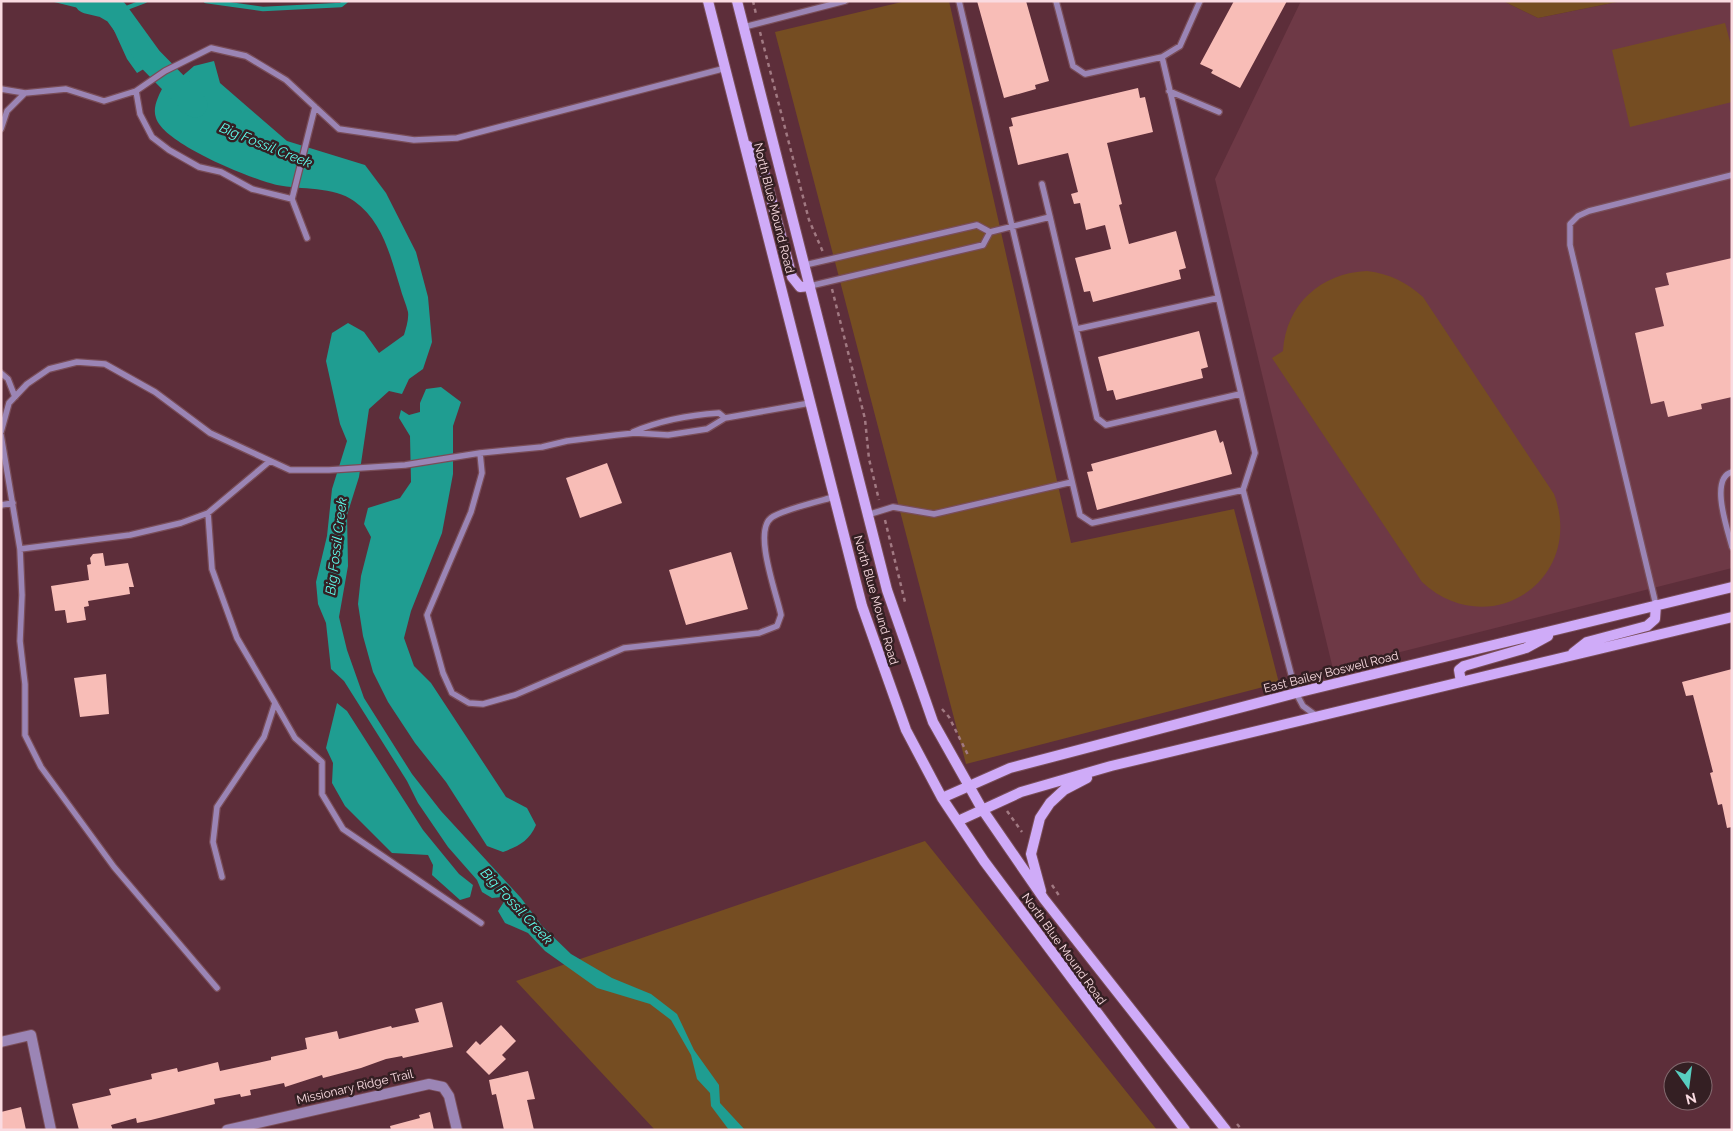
<svg xmlns="http://www.w3.org/2000/svg" width="1733" height="1131" font-family="Raleway,sans-serif">
<style>
.built{fill:#6e3946}
.green{fill:#754d22}
.water{fill:#1f9d91}
.lines{fill:none;stroke-linecap:round;stroke-linejoin:round}
.stream{stroke:#1f9d91;stroke-width:4.5}
.river{stroke:#1f9d91;stroke-width:25}
.building{fill:#f8bdb7}
.service-casing{stroke:#794d58;stroke-width:8}
.minor-casing{stroke:#794d58;stroke-width:12}
.tertiary-casing{stroke:#794d58;stroke-width:12}
.secondary-casing{stroke:#794d58;stroke-width:12}
.path{stroke:#a17982;stroke-width:2.5;stroke-dasharray:4 4;stroke-linecap:butt}
.service{stroke:#9b85b5;stroke-width:5.5}
.minor{stroke:#9b85b5;stroke-width:10}
.tertiary{stroke:#9b85b5;stroke-width:10}
.secondary{stroke:#cfabf8;stroke-width:10}
.labels{text-anchor:middle;stroke-width:5;stroke-linejoin:round;paint-order:stroke}
.street-label{font-size:12px;fill:#fadbe1;stroke:#341f23}
.water-label{font-size:14px;font-style:italic;fill:#5ffdec;stroke:#341f23}
</style>
<rect width="100%" height="100%" fill="#5d2e3a"/>
<!-- built -->
<path class="built" d="M1301 1H1503L1538 18 1622 1H1732V568L1333 669 1215 179Z"/>
<!-- green -->
<path class="green" d="M906 1H949L1071 543 1234 509 1279 683 966 764 775 32Z
M1503 1H1622L1538 18Z
M1725 23 1732 49V102L1630 127 1612 50Z
M1367 271C1390 274 1406 282 1423 297L1554 494C1586 580 1489 644 1422 582L1272 358 1283 351C1286 304 1321 273 1367 271Z
M925 841 1157 1130H655L516 981Z"/>
<!-- water -->
<path class="water" d="M50 1H108L117 7 131 26 144 33 159 60 137 73 127 59 107 15Z
M214 61 220 83 287 141 365 165 386 193 416 252 428 297 432 342 423 369 409 379 402 394 389 391 369 409 359 477 347 515 348 566 339 617 347 650 364 698 412 774 441 811 521 898 542 926 571 954 612 978 651 994 677 1014 694 1050 719 1085 720 1103 745 1130H729L711 1106 710 1093 697 1079 691 1055 671 1020 650 1004 597 988 545 951 528 933 505 923 498 911 505 900 502 897 492 898 482 892 477 880 448 847 418 803 407 781 356 700 344 681 331 669 326 623 318 604 316 582 327 536 332 489 347 441 340 424 326 361 332 333 348 323 364 332 379 353 404 335C406 328 409 319 408 312 406 304 402 295 400 287 390 255 383 222 354 201 334 186 301 190 277 185 251 179 164 144 156 118 152 107 159 95 164 85L179 79 194 66Z
M441 387 461 402 453 426V474L442 533 411 611 404 638 414 666 431 683 506 797 527 808 536 825C529 841 519 846 503 852L487 846 446 782 415 743 388 702 373 672 363 636 358 604 361 576 371 537 364 524 368 508 400 498 411 482 410 436 399 418 401 410 409 415 420 412V403L426 389Z
M337 703 347 711 423 830 459 874 473 885 470 897 460 900 432 875 433 865 428 855 392 853 345 806 332 783 333 763 326 748Z"/>
<g class="lines">
<!-- stream -->
<path class="stream" d="M206 1 263 9 341 5 346 1
M116 12 145 1"/>
<!-- river -->
<path class="river" d="M87 1 104 5 116 12 150 59 195 105"/>
</g>
<!-- building -->
<path class="building" d="M977 1H1026L1049 81 1035 85 1036 89 1004 98Z
M1234 1H1287L1240 88 1211 73 1213 70 1200 64Z
M1138 88 1140 98 1145 97 1153 132 1107 143 1122 204 1119 205 1129 244 1176 231 1186 268 1179 270 1181 279 1093 302 1090 291 1084 292 1075 258 1111 249 1105 225 1086 230 1080 203 1074 204 1071 194 1078 192 1068 153 1018 165 1009 127 1013 126 1011 118Z
M1732 258V397L1701 404 1702 409 1668 417 1664 401 1651 404 1635 333 1664 326 1655 288 1669 285 1666 273Z
M1199 331 1208 367 1201 369 1203 378 1116 400 1113 390 1107 391 1098 357Z
M1216 430 1220 443 1223 441 1232 474 1097 510 1087 472 1093 471 1091 464Z
M607 463 622 503 580 518 566 478Z
M731 552 748 609 686 625 669 570Z
M103 553 105 566 128 563 134 587H129L130 594 88 601 89 606 84 607 86 620 67 623 65 610 55 611 51 586 89 580 87 565 91 564 90 558 93 554Z
M1732 669V827L1727 828 1722 804 1718 805 1710 773 1713 772 1693 695 1686 696 1682 682Z
M106 674 109 714 80 717 74 678Z
M442 1002 453 1047 403 1058 402 1056 386 1059 361 1068 323 1078 322 1075 285 1087 284 1083 250 1090 251 1095 241 1097 240 1094 214 1099 215 1104 151 1120 137 1123 136 1118 111 1125 113 1130H79L72 1104 111 1095 109 1089 152 1079 151 1074 177 1068 178 1072 218 1062 220 1071 271 1060V1057L307 1049 305 1038 337 1031 339 1039 391 1026 392 1028 419 1022 415 1009Z
M501 1025 516 1041 502 1055 506 1059 489 1075 466 1052 476 1041 480 1045Z
M528 1071 535 1099 527 1100 534 1130H504L496 1094 492 1095 489 1080Z
M21 1107 26 1130H1V1112Z
M430 1112 434 1130H391L390 1126 420 1118 419 1115Z"/>
<g class="lines">
<!-- service casing -->
<g class="service-casing">
<path id="service" d="M959 1 1080 515 1092 523 1243 490 1296 693 1303 706 1318 717
M1056 1 1073 66 1085 74 1162 57 1255 453 1243 490
M744 27 845 1
M1162 57 1180 46 1200 1
M1 89 25 93
M136 91 140 114 152 137 169 150 199 167 221 172 252 189 292 199 307 238
M1169 91 1219 112
M1 129 7 111 25 93 66 89 104 101 136 91 165 71 211 48 246 56 286 80 339 129 414 140 457 138 726 68
M1042 184 1050 217
M292 199 315 107
M805 265 977 225 990 232 1050 217 1097 418 1106 425 1240 394
M810 286 983 245 990 232
M1077 329 1218 298
M1 373 8 379 15 397
M810 403 725 418 707 429 668 435 635 433 616 435 567 441 542 447 480 453 482 473 471 512 427 615 443 673 452 693 469 703 483 704 515 695 624 648 759 633 777 626 781 615C777 595 753 532 771 518 781 510 820 501 834 497
M1 432 9 403 27 384 49 369 77 362 105 364 155 392 210 433 290 470H329L405 465 480 453
M633 432C661 420 689 415 719 413L725 418
M1 435 20 549 22 595 20 641 25 684V735L41 767 114 867 217 988
M1732 472C1709 478 1728 531 1732 547
M1 505 13 503
M208 513 212 569 237 638 275 703
M867 515 893 507 934 514 1072 482
M20 549 130 535 181 523 208 513 270 461
M1656 605 1570 245V224L1578 216 1589 211 1732 175
M222 877 213 842 217 807 264 737 275 703 295 738 322 762V794L343 829 481 923"/>
</g>
<!-- minor casing -->
<g class="minor-casing">
<path id="minor" d="M227 1130 429 1084 443 1087 449 1096 457 1130"/>
</g>
<!-- tertiary casing -->
<g class="tertiary-casing">
<path id="tertiary" d="M1 1042 31 1035 51 1130"/>
</g>
<!-- secondary casing -->
<g class="secondary-casing">
<path id="secondary" d="M708 1 862 606 906 730 942 798 984 861 1185 1130
M737 1 887 590 933 722 982 809 1044 899 1226 1130
M748 146 763 168 792 277 800 287 810 286
M1573 653 1587 642 1647 626 1655 619 1656 605
M1461 682 1459 670 1464 666 1526 648 1548 636
M942 798 1010 768 1296 693 1732 587
M958 821 1021 792 1111 766 1732 617
M1041 891 1031 854 1040 818 1050 803 1064 790 1087 778"/>
</g>
<!-- path -->
<path class="path" d="M753 1 756 14
M760 32 809 220 823 252
M832 289 865 419 869 459 879 500
M885 520 905 602
M942 709 949 717 968 755
M1007 811 1022 832
M1052 885 1060 897
M1237 1124 1242 1130"/>
<!-- service -->
<use href="#service" class="service"/>
<!-- minor -->
<use href="#minor" class="minor"/>
<!-- tertiary -->
<use href="#tertiary" class="tertiary"/>
<!-- secondary -->
<use href="#secondary" class="secondary"/>
</g>
<g class="labels">
<!-- street labels -->
<g class="street-label">
<text transform="translate(774 208) rotate(76)" y="4">North Blue Mound Road</text>
<text transform="translate(876 600) rotate(74)" y="4">North Blue Mound Road</text>
<text transform="translate(1331 672) rotate(-14)" y="4">East Bailey Boswell Road</text>
<text transform="translate(1064 949) rotate(54)" y="4">North Blue Mound Road</text>
<text transform="translate(355 1087) rotate(-13)" y="4">Missionary Ridge Trail</text>
</g>
<!-- water labels -->
<g class="water-label">
<text transform="translate(266 145) rotate(22)" y="5">Big Fossil Creek</text>
<text transform="translate(336 546) rotate(-83)" y="5">Big Fossil Creek</text>
<text transform="translate(517 906) rotate(47)" y="5">Big Fossil Creek</text>
</g>
</g>
<!-- border -->
<rect width="1733" height="1131" fill="none" stroke="#fadbe1" stroke-width="5"/>
<!-- north arrow -->
<g transform="translate(1688 1086) rotate(166)"><circle r="24" fill="#341f23" stroke="#836a6f"/>
<path d="M0-4L9 19L0 12L-9 19Z" fill="#58cec0"/>
<text y="-8" font-size="14" font-weight="bold" text-anchor="middle" fill="#fadbe1">N</text>
</g>
</svg>
